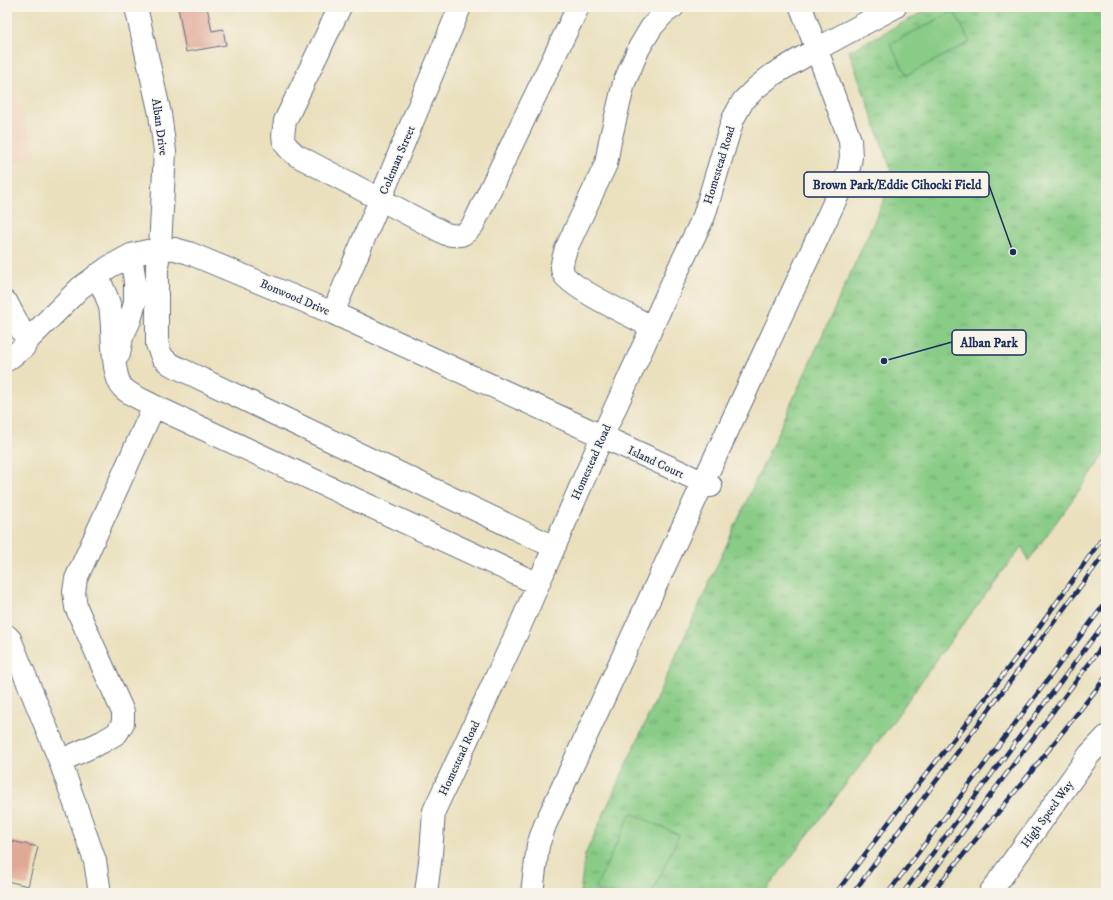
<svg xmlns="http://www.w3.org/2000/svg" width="1113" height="900" font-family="'IM FELL DW Pica',serif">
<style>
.built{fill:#f0d5bc}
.park{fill:url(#park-tufts);stroke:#527e72}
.pitch{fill:#89cc86;stroke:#527e72}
.building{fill:#e0a997}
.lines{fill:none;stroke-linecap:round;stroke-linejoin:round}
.minor-casing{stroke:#636d7f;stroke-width:24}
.minor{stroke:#fff;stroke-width:22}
.rail-casing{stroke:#1b2f5e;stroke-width:4.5}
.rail{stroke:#f7f3e8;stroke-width:3;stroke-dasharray:9;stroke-linecap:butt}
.labels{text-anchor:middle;stroke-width:3;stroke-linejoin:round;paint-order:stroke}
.street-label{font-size:12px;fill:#1b2f5e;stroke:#f7f3e8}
.leader{fill:none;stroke:#1b2f5e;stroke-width:1.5}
.callout-dot{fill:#1b2f5e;stroke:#f7f3e8;stroke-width:1.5}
.callout{fill:#f7f3e8;stroke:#1b2f5e;stroke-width:1.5}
.callout-label{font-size:13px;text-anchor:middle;font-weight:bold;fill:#1b2f5e}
</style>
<defs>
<pattern id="park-tufts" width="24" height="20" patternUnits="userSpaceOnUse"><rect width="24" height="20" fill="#89cc86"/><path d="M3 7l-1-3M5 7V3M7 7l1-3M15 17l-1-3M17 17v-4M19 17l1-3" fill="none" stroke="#6fa671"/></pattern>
</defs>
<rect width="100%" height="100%" fill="#f7f3e8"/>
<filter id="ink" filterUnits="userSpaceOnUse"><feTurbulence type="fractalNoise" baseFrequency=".025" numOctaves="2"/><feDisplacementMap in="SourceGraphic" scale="8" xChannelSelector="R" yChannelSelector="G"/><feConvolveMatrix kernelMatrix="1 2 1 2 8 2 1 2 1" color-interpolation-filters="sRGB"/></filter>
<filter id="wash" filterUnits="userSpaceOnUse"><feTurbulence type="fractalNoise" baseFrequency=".012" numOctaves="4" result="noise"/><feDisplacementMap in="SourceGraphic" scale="16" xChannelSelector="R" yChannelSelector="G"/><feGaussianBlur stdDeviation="0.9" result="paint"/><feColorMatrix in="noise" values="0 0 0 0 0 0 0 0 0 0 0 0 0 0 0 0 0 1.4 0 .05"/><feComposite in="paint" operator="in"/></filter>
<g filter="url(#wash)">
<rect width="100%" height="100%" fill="#eae0bd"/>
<!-- built -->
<path class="built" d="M7 70 37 156 7 168Z"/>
<!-- park -->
<path class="park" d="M933 7H1106V453L1028 561 1022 546 932 666 889 727 764 893H580L585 855 894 178 849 51Z"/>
<!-- pitch -->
<path class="pitch" d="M954 11 970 42 907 75 890 44Z
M631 813 679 835 652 893H604L595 889Z"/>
<g id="blocks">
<!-- building -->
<path class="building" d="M178 7H207L212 31 223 29 226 45 186 52Z
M7 840 38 847 28 886 7 881Z"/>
</g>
</g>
<g filter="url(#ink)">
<use href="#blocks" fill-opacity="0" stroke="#636d7f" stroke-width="1"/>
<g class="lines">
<!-- minor casing -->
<g class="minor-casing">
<path id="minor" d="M136 7 160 114 165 151 160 248 157 266V344L162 357 170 364 554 547
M340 7 285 121C282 141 281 142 296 155L446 234C460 237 464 236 473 225L578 7
M97 275C102 286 107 296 110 307 114 326 110 377 124 389 132 396 145 401 154 406L538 584
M7 303 27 341
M333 313 460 7
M652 327C635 318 570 288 563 273 560 265 564 256 566 249L606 164 610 141 624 83 639 48 651 28 663 14 673 7
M119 354 122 337 130 320 135 303V282L131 255
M7 360 24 347 27 341 80 288 109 267 131 255 160 248 175 249 189 253 333 313 711 486
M7 636 10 639 60 761 95 861 100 893
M60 761 102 742 117 733 123 723V712L76 607 74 592 76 579 154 406
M426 893 431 854 434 811 520 626 602 437 678 270 704 216 723 152 733 119 743 101 756 88 772 75 817 49 895 7
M532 893 538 845 545 825 703 483 848 173 851 157 850 140 801 7
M990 893 1089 755 1106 737"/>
</g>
<!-- minor -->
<use href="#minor" class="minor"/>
<!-- rail casing -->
<g class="rail-casing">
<path id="rail" d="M836 893 901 806 969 720 1037 630 1106 533
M853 893 1106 552
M888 893 1106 602
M903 893 1106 621
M917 893 1106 641
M932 893 1032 771 1106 677"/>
</g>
<!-- rail -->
<use href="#rail" class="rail"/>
</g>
</g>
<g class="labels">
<!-- street labels -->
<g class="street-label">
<text transform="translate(160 127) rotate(82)" y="4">Alban Drive</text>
<text transform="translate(397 160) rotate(-67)" y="4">Coleman Street</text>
<text transform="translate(719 165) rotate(-73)" y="4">Homestead Road</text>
<text transform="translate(295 297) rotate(23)" y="4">Bonwood Drive</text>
<text transform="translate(591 462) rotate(-66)" y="4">Homestead Road</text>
<text transform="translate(656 462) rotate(25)" y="4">Island Court</text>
<text transform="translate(459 758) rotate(-65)" y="4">Homestead Road</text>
<text transform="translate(1047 814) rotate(-54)" y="4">High Speed Way</text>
</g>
</g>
<!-- callouts -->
<path class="leader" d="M1013 252L989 185M884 361L952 342"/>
<g class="callout-dot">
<circle cx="1013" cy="252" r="4"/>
<circle cx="884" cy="361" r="4"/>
</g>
<g class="callout">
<rect x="804" y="172" width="185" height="25" rx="4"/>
<rect x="952" y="330" width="74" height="25" rx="4"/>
</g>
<g class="callout-label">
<text x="897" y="189">Brown Park/Eddie Cihocki Field</text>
<text x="989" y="347">Alban Park</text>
</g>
<!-- margin -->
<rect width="1113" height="900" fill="none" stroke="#f7f3e8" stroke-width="24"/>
</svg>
